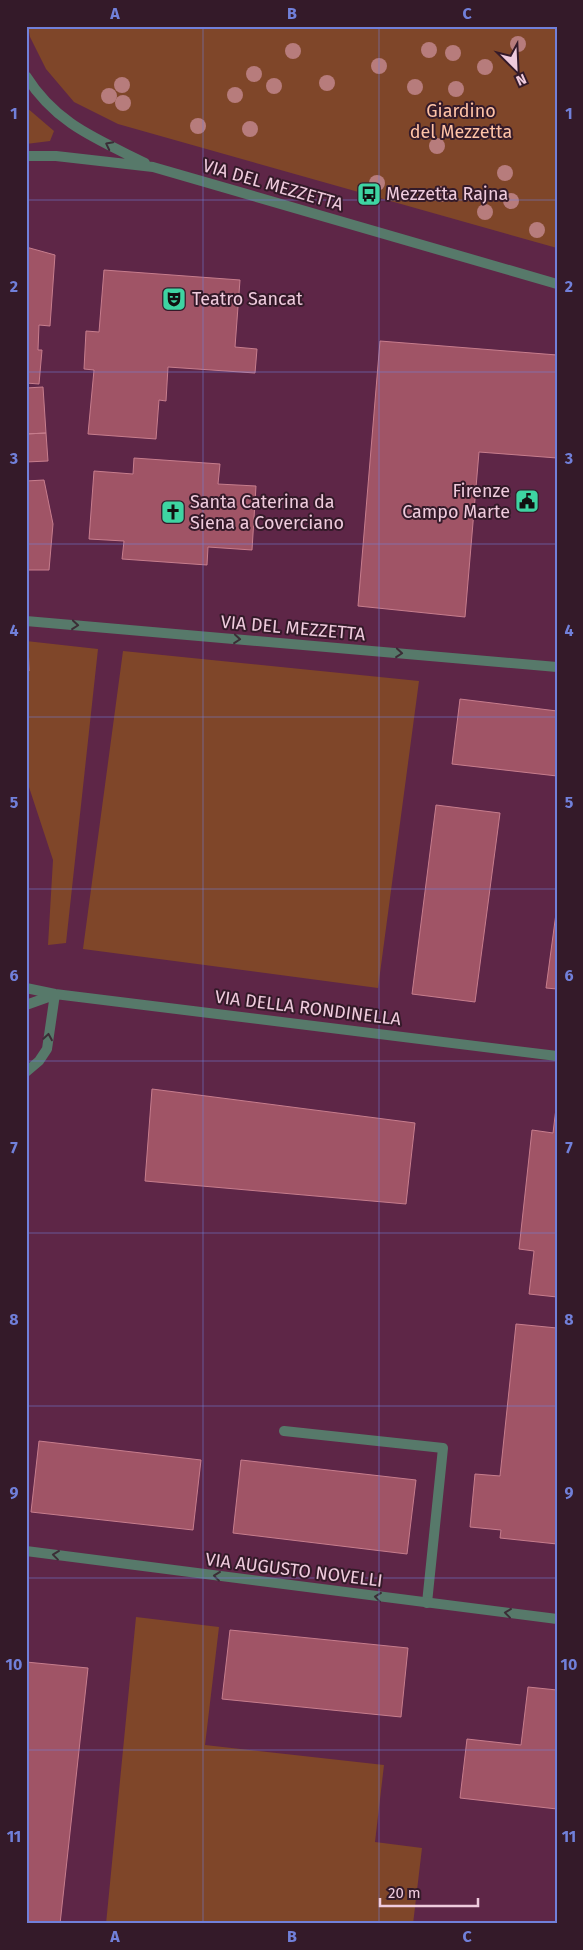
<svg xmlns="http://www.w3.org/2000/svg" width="583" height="1950" font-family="'Fira Sans',sans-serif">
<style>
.green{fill:#7f4629}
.building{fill:#a05466;stroke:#c77d8d}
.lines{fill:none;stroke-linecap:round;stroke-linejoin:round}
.service{stroke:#57796a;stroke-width:10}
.minor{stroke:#57796a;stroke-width:10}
.tree{fill:#b77c7c}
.oneway{stroke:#3b2d36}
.grid{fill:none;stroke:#7180da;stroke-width:1;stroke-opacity:0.55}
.labels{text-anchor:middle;stroke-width:4;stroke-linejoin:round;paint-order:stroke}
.park-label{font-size:18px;fill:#ffc3a7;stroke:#341a29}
.street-label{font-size:18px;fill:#efcbdd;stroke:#341a29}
.poi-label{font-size:18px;fill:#efcbdd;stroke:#341a29;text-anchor:start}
.neatline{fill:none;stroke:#7180da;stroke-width:2}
.grid-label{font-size:16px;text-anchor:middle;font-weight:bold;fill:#7180da}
</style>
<rect width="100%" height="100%" fill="#5e2647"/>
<!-- green -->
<path class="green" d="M28 26H557V248L118 124 74 102 46 69 30 37Z
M26 107 54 131 50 141 26 144Z
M26 641 98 649 66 943 48 945 53 860 26 778Z
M123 651 419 681 378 988 83 949Z
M136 1617 219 1627 205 1745 384 1765 375 1842 422 1848 413 1924H106Z"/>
<!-- building -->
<path class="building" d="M26 247 55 255 50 326 39 325 38 350H42L39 384 26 383Z
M104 270 240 280 235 347 257 349 255 373 168 367 166 401 159 400 156 439 88 434 94 370 84 369 86 331 99 332Z
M380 341 557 355V458L479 452 465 617 358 606Z
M43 387 46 433 26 434V388Z
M46 433 48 461 26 462V434Z
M134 458 220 464 218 484 256 486 252 550 208 547 207 565 122 559 124 541 89 539 94 471 133 474Z
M44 480 53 524 49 570H26V481Z
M26 585 29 671H26Z
M460 699 557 711V776L452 764Z
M436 805 500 813 475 1002 412 994Z
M557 906V989L546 988Z
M152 1089 415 1123 406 1204 145 1181Z
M557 1100V1297L529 1294 534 1251 519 1249 532 1130 553 1133Z
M516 1324 557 1328V1544L500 1538 501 1530 470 1527 475 1474 500 1476Z
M39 1441 201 1460 193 1530 31 1512Z
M241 1460 416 1480 407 1554 233 1533Z
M230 1630 408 1648 401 1717 222 1699Z
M26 1662 88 1668 60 1924H26Z
M528 1687 557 1690V1809L460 1798 467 1739 521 1745Z"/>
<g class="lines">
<!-- service -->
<path class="service" d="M284 1431 443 1448 427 1603"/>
<!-- minor -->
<path class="minor" d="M26 76C56 124 97 139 145 163
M26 156H56L153 167 557 284
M26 621 557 667
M26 988 55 994 557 1056
M26 1005 54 995
M26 1072 39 1061 47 1049 55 994
M26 1551 557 1619"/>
</g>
<!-- trees -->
<g class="tree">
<circle cx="518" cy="44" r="8"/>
<circle cx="429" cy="50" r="8"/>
<circle cx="293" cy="51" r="8"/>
<circle cx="453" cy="53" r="8"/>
<circle cx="379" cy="66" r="8"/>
<circle cx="485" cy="67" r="8"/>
<circle cx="254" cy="74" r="8"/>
<circle cx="327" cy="83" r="8"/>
<circle cx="122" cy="85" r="8"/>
<circle cx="274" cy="86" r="8"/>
<circle cx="415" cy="87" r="8"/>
<circle cx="456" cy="89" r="8"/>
<circle cx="235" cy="95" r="8"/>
<circle cx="109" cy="96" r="8"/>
<circle cx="123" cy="103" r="8"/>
<circle cx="198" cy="126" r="8"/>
<circle cx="250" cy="129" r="8"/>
<circle cx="437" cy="146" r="8"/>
<circle cx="505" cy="173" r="8"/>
<circle cx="377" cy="183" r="8"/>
<circle cx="441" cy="194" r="8"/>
<circle cx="511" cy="201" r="8"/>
<circle cx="485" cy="212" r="8"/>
<circle cx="537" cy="230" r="8"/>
</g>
<!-- one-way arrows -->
<defs><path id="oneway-chevron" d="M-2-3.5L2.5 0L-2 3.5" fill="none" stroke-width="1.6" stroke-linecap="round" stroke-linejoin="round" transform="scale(1.25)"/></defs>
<g class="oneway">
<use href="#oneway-chevron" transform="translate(109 145) rotate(-153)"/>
<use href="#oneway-chevron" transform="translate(75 625) rotate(5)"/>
<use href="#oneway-chevron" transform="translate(237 639) rotate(5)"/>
<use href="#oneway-chevron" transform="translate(399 653) rotate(5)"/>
<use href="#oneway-chevron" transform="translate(48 1037) rotate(-81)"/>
<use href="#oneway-chevron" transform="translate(56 1555) rotate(-173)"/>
<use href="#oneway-chevron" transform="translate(217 1576) rotate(-173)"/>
<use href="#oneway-chevron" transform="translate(378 1597) rotate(-173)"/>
<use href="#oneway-chevron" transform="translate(508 1613) rotate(-173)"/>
</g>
<!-- grid -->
<path class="grid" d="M203 26V1924M379 26V1924M26 200H557M26 372H557M26 544H557M26 717H557M26 889H557M26 1061H557M26 1233H557M26 1406H557M26 1578H557M26 1750H557"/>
<!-- icons -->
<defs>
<g id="bus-square" transform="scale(1.25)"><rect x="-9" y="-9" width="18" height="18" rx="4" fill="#3ed4a2" stroke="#341a29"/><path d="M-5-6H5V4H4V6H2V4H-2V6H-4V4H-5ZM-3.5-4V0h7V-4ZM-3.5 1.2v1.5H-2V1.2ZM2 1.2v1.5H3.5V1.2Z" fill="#111"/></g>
<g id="theatre-square" transform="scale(1.25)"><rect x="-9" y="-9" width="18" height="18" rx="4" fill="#3ed4a2" stroke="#341a29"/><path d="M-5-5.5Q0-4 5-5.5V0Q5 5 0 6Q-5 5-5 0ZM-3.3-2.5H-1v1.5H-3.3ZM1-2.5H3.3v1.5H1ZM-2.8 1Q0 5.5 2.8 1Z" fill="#111"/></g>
<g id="civic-square" transform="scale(1.25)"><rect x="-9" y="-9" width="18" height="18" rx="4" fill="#3ed4a2" stroke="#341a29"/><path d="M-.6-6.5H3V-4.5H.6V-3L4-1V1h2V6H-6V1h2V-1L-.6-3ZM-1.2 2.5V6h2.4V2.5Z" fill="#111"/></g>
<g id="church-square" transform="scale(1.25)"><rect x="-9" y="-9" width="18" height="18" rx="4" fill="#3ed4a2" stroke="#341a29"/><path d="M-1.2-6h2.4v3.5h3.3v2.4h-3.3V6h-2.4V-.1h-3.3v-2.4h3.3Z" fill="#111"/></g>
</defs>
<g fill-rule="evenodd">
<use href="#bus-square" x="369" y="194"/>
<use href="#theatre-square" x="174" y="299"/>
<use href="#civic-square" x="527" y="501"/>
<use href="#church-square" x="173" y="512"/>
</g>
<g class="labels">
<!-- park labels -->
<g class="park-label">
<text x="461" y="117">Giardino<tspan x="461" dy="21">del Mezzetta</tspan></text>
</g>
<!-- street labels -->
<g class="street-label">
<text transform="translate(273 185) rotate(16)" y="6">VIA DEL MEZZETTA</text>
<text transform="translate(293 628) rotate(5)" y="6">VIA DEL MEZZETTA</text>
<text transform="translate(308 1008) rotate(7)" y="6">VIA DELLA RONDINELLA</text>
<text transform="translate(294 1570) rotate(7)" y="6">VIA AUGUSTO NOVELLI</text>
</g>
<!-- poi labels -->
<g class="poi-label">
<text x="386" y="200">Mezzetta Rajna</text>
<text x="192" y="305">Teatro Sancat</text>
<text x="510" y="497" text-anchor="end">Firenze<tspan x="510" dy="21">Campo Marte</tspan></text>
<text x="190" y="508">Santa Caterina da<tspan x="190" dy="21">Siena a Coverciano</tspan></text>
</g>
</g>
<!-- border -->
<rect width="583" height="1950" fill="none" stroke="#341a29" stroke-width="55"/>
<!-- north arrow -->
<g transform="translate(516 68) rotate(156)" stroke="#341a29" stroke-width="4" paint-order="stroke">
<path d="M0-4L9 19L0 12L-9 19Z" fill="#efcbdd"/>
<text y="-8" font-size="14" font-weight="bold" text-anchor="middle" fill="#efcbdd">N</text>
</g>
<!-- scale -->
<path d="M380 1898v8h98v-8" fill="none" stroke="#efcbdd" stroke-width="2.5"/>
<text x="388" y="1898" font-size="15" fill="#efcbdd" stroke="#341a29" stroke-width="4" paint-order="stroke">20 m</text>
<rect x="28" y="28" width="528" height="1894" class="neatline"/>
<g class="grid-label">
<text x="115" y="19">A</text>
<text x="292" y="19">B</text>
<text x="467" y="19">C</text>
<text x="14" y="119">1</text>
<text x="569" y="119">1</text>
<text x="14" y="292">2</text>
<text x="569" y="292">2</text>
<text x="14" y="464">3</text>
<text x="569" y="464">3</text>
<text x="14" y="636">4</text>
<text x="569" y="636">4</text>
<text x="14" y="808">5</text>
<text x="569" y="808">5</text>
<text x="14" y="981">6</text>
<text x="569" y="981">6</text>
<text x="14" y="1153">7</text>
<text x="569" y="1153">7</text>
<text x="14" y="1325">8</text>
<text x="569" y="1325">8</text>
<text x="14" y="1498">9</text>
<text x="569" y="1498">9</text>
<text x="14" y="1670">10</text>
<text x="569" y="1670">10</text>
<text x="14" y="1842">11</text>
<text x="569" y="1842">11</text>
<text x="115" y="1942">A</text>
<text x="292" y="1942">B</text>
<text x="467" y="1942">C</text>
</g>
</svg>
